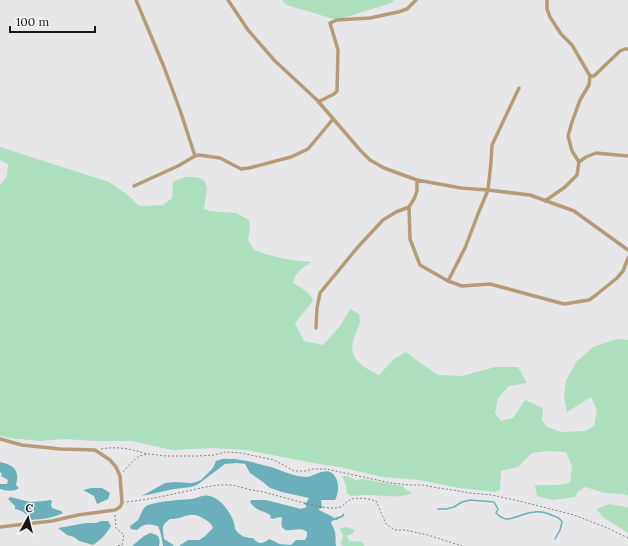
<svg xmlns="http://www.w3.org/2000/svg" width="628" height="546" font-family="Lora,serif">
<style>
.green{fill:#acdfbe}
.water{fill:#6aafb9}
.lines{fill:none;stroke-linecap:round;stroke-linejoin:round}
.stream{stroke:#6aafb9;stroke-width:1.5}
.path{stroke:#7f7f81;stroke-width:1;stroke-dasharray:2 2;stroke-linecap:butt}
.service{stroke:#b59c77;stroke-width:3.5}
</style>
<rect width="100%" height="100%" fill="#e7e7ea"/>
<!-- green -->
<path class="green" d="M282 0H394L391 3 337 20 287 5Z
M0 147 109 182 129 196 139 206 163 205 172 198 173 182C186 176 190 175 204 180L207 188 204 209 210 211 236 213 249 220 250 226 248 240 254 250C272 257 292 261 312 262 301 269 296 271 293 283 301 288 310 292 313 301L295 323 304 341 323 345 340 326 350 309 359 314C361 323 359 326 355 335 346 358 361 366 379 375L394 359 406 352 420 363 438 375 462 376 495 367H518L527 383 509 386 498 398 495 413 501 421 513 418 525 400 543 408 542 420 547 427 561 432 585 431 594 426 597 410 591 397 567 412 564 396 566 380 577 361 593 347 617 339 628 340V496L623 494 605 493 585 487 578 492 575 497 552 500 537 496 535 485H557L570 483 572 466 566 452 549 451 532 453 518 467 501 471 500 490 495 492 459 488 419 480 382 477 345 468 319 464 246 450 212 448 172 450 132 441H97L64 439 41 441 9 438 0 436V185L7 176 8 164 0 160Z
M342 476H347L356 480 363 479 403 486 406 490 412 493C397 500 380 494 364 495 360 495 356 496 352 496L347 494 346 485Z
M610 504 626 507 628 508V533L604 518 596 509Z
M347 527 355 530 352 534 347 536 349 541 363 542 364 546H343L340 544 342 540 343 535 341 532 340 530 341 528Z"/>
<!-- water -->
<path class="water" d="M222 459C238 458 256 463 271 467 283 471 295 477 307 477 315 476 326 467 333 474 340 481 339 493 335 500H321L322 507 323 508 318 509 319 510 331 516 334 518 341 516 344 513V516C342 518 339 518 337 520H334L331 522C332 526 334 528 335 532 336 537 335 541 336 546H179L188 540H199L204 537 213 528C211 523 208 521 204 519 190 509 183 520 170 519 160 527 163 528 164 539L172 544 174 546H163C162 539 161 532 158 526 150 524 143 523 137 530L131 529 130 526C133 524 136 522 138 520 141 515 142 508 148 505 160 501 179 500 191 499 196 499 199 496 203 496 206 495 210 496 213 497 223 501 235 518 235 529 240 536 245 538 253 538 258 545 263 544 269 539L276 542 279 544 291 545 296 540H305L307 536V532C298 525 287 535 282 527 281 524 282 520 282 517L275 518 274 519 270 518 271 516C265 510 257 513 250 502L251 500H266L301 509 307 507 303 502 306 503 309 498 282 492 270 488 263 482 250 473 245 464 237 463 225 464 197 485 191 487 174 489 142 496 165 483 175 482 191 483 196 482 201 480 213 468 216 461Z
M0 462C14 465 20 470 16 485L19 488C14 492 6 491 0 489V484H7L8 480 1 476 2 474 0 472Z
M91 488H102L110 493 108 499 97 504 94 496 83 490Z
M10 497 30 502 44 501 50 500 52 501 51 505 52 508 61 511 63 513C53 518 43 519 32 520 28 515 22 510 15 509V506L8 499Z
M101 521H108L111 526C106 534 101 540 93 545L79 541 74 537 67 535 58 528 86 523H96Z
M150 533C158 534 161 538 159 546H132L144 536Z"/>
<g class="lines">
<!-- stream -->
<path class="stream" d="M438 509H446L454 507 462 502 470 500 494 502 498 509 496 513C499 516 503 519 507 519 511 519 515 517 519 516 530 512 539 510 549 514 555 517 559 516 562 522L560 530 555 539"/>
<!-- path -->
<path class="path" d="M101 449C119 446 131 449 147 454
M123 472 132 462 139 456 149 454 166 456H198L214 455 226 452 241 453 274 460 294 471H305L313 469H326L391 483 409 485H423L438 488 453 490 470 493 492 495 519 501 574 515 605 527 628 538
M127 502C144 500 161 497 178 493 195 490 212 484 229 485 235 485 239 487 244 488 253 491 262 491 271 494 290 499 311 506 331 508 345 509 343 502 352 499 360 497 369 499 376 501L386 524 395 530H405L428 535 462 546
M115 515 116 528 124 535 122 545 116 546"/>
<!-- service -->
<path class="service" d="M228 0 248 30 275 61 317 100 360 150 370 160 384 168 417 180 461 188 488 190 530 195 574 211 628 250
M590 76H594L620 51 625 49H628
M318 102 334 94 337 91 338 50 330 23 337 20 370 18 398 12 407 9 416 0
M195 156 199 155 220 158 241 169 249 168 291 157 308 149 333 119
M579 162 586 157 596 153 628 156
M134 186 178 166 195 156 180 110 164 67 136 0
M545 201 565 187 577 175 579 162 572 151 568 136 572 122 580 100 589 85 590 76 572 45 561 34 550 17 547 9V0
M409 207 410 239 420 265 448 281 465 248 478 214 488 190 491 162 492 145 519 88
M448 281 462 286 490 284 564 304 589 300 596 295 617 278 623 271 628 258
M316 328 317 308 320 293 357 248 383 220 396 212 409 207 414 199 417 191V180
M0 439 22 445 60 449 95 450 110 460 116 467 120 476 122 503 120 507 115 510 78 515 52 521 0 527"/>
</g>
<!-- north arrow -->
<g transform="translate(28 518) rotate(7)" stroke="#f5f5f7" stroke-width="3" paint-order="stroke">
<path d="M0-3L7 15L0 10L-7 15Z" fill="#171718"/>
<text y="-6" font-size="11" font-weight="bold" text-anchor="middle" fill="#171718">С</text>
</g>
<!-- scale -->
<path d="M10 26v6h85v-6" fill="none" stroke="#171718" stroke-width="2"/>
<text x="16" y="26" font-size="12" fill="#171718" stroke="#f5f5f7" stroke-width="3" paint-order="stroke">100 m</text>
</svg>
